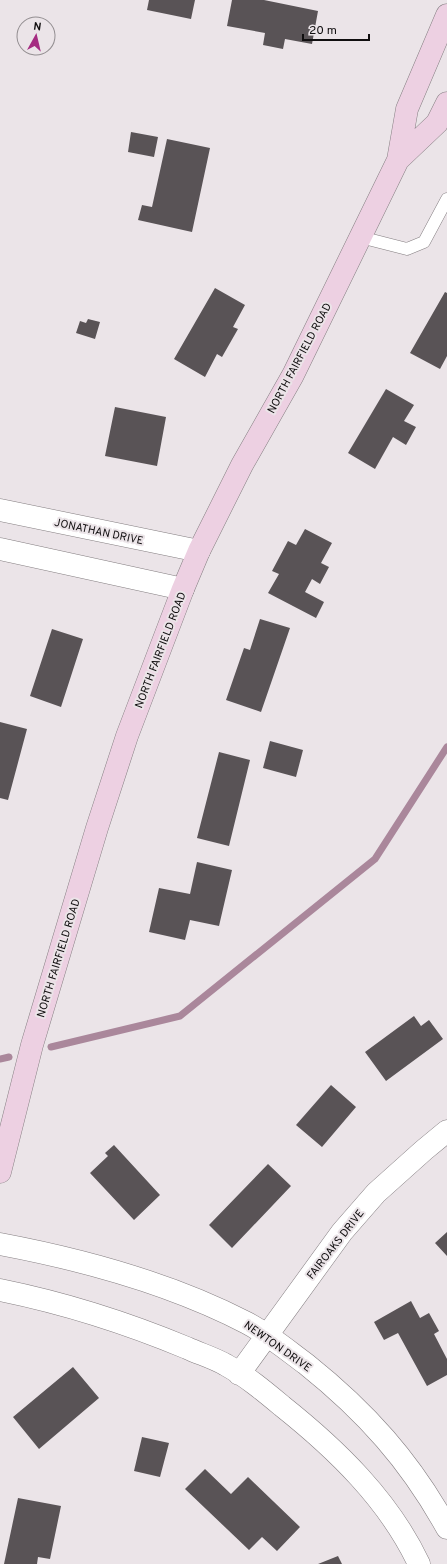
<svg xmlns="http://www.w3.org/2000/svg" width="447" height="1564" font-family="Overpass,sans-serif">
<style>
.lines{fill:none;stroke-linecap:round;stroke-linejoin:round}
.stream{stroke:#aa879b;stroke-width:7}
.building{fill:#595356}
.lane-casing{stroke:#847e81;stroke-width:13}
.street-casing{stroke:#847e81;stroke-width:23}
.secondary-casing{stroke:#847e81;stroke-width:23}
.lane{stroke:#fff;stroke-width:12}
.street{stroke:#fff;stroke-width:22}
.secondary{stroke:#edd0e2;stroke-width:22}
.labels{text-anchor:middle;stroke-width:4;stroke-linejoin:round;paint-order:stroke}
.street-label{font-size:11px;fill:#100e0f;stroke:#ebe4e8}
</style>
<rect width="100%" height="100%" fill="#ebe4e8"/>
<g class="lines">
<!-- stream -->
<path class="stream" d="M51 1047 180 1016 375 859 447 747
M0 1059 9 1057"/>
</g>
<!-- building -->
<path class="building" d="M149 0H195L191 19 147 10Z
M232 0H264L318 11 312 44 285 39 283 49 263 45 265 33 227 26Z
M131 132 158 137 154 157 128 152Z
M167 139 210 148 192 232 138 220 142 205 152 207Z
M215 288 245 305 233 327 238 329 222 357 217 354 205 377 174 359Z
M445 292 447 293V356L440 369 410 353Z
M88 319 100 322 95 339 76 333 80 321 86 323Z
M386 389 414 405 404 421 416 427 406 445 393 437 375 469 348 453Z
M115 407 166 417 157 466 105 456Z
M305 529 332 543 321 563 329 567 320 584 312 579 305 592 324 602 316 618 268 593 279 574 272 571 288 541 296 545Z
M260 619 290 628 261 712 226 700 244 648 250 650Z
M52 629 83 639 61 707 30 696Z
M0 722 27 729 8 800 0 798Z
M270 741 303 750 296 777 263 768Z
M219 752 250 760 229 846 197 838Z
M197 862 232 870 219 926 190 920 185 940 149 932 159 888 190 894Z
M414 1016 421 1026 429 1020 443 1039 386 1081 365 1052Z
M331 1085 356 1107 322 1147 296 1125Z
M114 1145 160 1195 134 1220 90 1173 108 1156 105 1153Z
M268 1164 291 1186 232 1248 209 1225Z
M447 1232V1256L435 1243Z
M411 1301 420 1318 429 1313 439 1331 434 1334 447 1359V1375L427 1386 398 1333 384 1340 374 1322Z
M73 1367 99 1398 39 1449 13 1417Z
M142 1437 169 1443 160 1477 134 1471Z
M205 1469 231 1494 248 1477 300 1527 277 1551 262 1537 249 1550 185 1489Z
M18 1498 61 1506 50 1559 38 1557 37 1564H4Z
M338 1556 342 1564H318Z"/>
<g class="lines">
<!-- lane casing -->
<g class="lane-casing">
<path id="lane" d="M360 237 407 249 424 242 447 199"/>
</g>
<!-- street casing -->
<g class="street-casing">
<path id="street" d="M0 510 199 551
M0 549 183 589
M0 1244C85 1260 170 1283 247 1323 268 1334 287 1350 306 1364 366 1412 410 1461 447 1528
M0 1290C64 1303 127 1323 187 1348 200 1354 214 1358 226 1365 246 1376 264 1391 282 1406 336 1449 389 1500 419 1564
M239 1374 342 1232 376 1193 424 1150 447 1131"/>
</g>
<!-- secondary casing -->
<g class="secondary-casing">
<path id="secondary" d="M398 160 437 123 447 103
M0 1172 32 1045 97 828 127 736 183 589 199 551 242 465 293 375 398 160 407 109 447 15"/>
</g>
<!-- lane -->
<use href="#lane" class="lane"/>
<!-- street -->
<use href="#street" class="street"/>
<!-- secondary -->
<use href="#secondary" class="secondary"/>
</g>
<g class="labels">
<!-- street labels -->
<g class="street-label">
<text transform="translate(299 358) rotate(-62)" y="4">NORTH FAIRFIELD ROAD</text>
<text transform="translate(99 531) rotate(12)" y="4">JONATHAN DRIVE</text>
<text transform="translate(160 650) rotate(-69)" y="4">NORTH FAIRFIELD ROAD</text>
<text transform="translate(58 958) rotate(-73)" y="4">NORTH FAIRFIELD ROAD</text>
<text transform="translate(335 1244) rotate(-52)" y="4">FAIROAKS DRIVE</text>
<text transform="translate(278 1346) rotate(35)" y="4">NEWTON DRIVE</text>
</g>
</g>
<!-- north arrow -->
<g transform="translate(36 36) rotate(8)"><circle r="19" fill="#ebe4e8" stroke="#938e91"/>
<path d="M0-3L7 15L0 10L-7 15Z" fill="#a52b81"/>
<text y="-6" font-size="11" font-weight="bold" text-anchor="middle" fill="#100e0f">N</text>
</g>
<!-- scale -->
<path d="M303 34v6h66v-6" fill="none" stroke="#100e0f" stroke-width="2"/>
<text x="309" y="34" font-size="12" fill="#100e0f" stroke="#ebe4e8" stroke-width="3" paint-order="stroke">20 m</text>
</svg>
